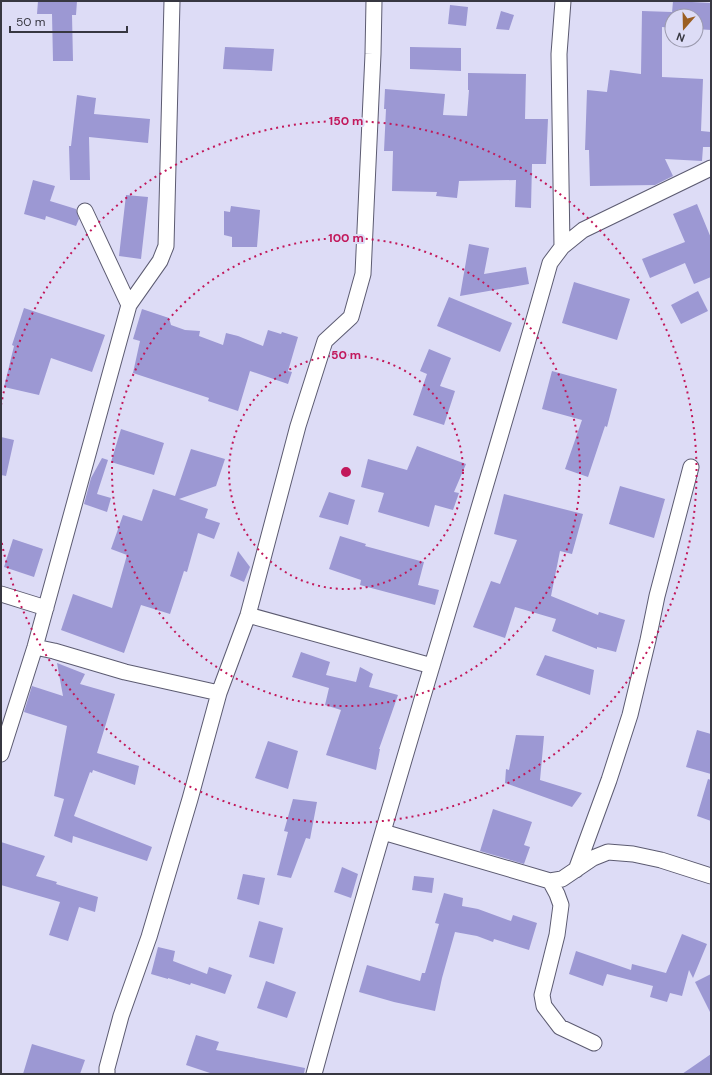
<svg xmlns="http://www.w3.org/2000/svg" width="712" height="1075" font-family="'DM Sans',sans-serif">
<style>
.building{fill:#9c98d3}
.lines{fill:none;stroke-linecap:round;stroke-linejoin:round}
.street-casing{stroke:#5c5b71;stroke-width:17}
.street{stroke:#fff;stroke-width:15}
.ring{fill:none;stroke:#c2185b;stroke-width:2;stroke-dasharray:2 4}
.centre{fill:#c2185b;stroke:#dddcf6;stroke-width:2}
.ring-label{font-size:12px;text-anchor:middle;font-weight:bold;fill:#c2185b;stroke:#dddcf6;stroke-width:4;stroke-linejoin:round;paint-order:stroke}
</style>
<rect width="100%" height="100%" fill="#dddcf6"/>
<!-- building -->
<path class="building" d="M38 1H77L76 15H72L73 61H53L52 14H37Z
M673 1 711 3V30L696 29V16H672V28L662 27V77L703 79 701 131 711 132V147H703L702 161 665 159 673 176 655 185 590 186 589 150H585L587 90 607 92 610 70 641 74 642 11 672 12V13Z
M450 5 468 7 466 26 448 24Z
M501 11 514 15 509 30 496 29Z
M225 47 274 49 272 71 223 69Z
M410 47 461 48V71L410 69Z
M468 73 526 74 525 119H548L546 164H532L531 208 515 207 516 180 459 181 457 198 436 196 437 192 392 191 393 151H384L386 109H384L385 89 445 94 443 115 467 116 469 90H468Z
M77 95 96 98 94 114 150 119 148 143 89 137 90 180H70L69 146H71Z
M33 180 55 186 50 201 76 209 79 219 76 226 46 216 45 220 24 214Z
M126 195 148 197 141 259 119 256Z
M697 204 711 238V277L694 284 685 263 650 278 642 259 685 242 673 214Z
M231 206 260 210 257 247H232V237L224 235V211L230 212Z
M469 244 489 248 484 274 526 267 529 284 460 296Z
M574 282 630 299 617 340 562 323Z
M698 291 708 311 681 324 671 305Z
M449 297 512 323 500 352 437 326Z
M24 308 105 335 92 372 51 358 39 395 4 387 14 346 12 345Z
M142 309 169 318 171 325 185 330 200 331 199 336 223 345 226 333 238 336 263 346 268 330 281 334 282 332 298 337 288 371 292 372 288 384 250 371 238 411 208 401 209 398 133 373 140 341 133 339Z
M429 349 451 358 440 386 455 391 444 425 413 415 427 374 420 371Z
M552 371 617 389 607 427 605 426 588 477 565 469 582 420 542 409Z
M121 429 164 443 154 475 111 462Z
M1 437 14 440 6 476 1 475Z
M417 446 466 464 454 492 459 493 453 510 435 505 429 527 378 512 384 493 361 487 368 459 407 470Z
M191 449 225 459 216 486 179 499 208 509 205 518 220 523 214 539 198 533 187 572 184 571 170 614 141 605 124 653 61 630 73 594 112 608 127 555 111 549 123 515 142 521 153 489 175 496Z
M102 458 108 460 97 494 111 498 107 512 84 504 91 478Z
M620 486 665 499 654 538 609 524Z
M329 492 355 500 348 525 319 517Z
M504 494 583 514 572 554 560 551 551 596 598 615 599 612 625 620 616 652 597 647V649L552 631 556 619 515 607 505 638 473 627 491 581 500 584 517 540 494 534Z
M340 536 366 544 365 546 424 562 418 585 439 590 435 605 360 585 361 580 329 569Z
M13 539 43 549 34 577 4 567Z
M238 551 250 567 244 582 230 576Z
M301 652 330 662 326 675 356 682 360 667 373 674 369 687 398 695 379 749H380L376 770 326 755 341 710 325 705 329 688 292 677Z
M545 655 594 670 590 695 536 675Z
M57 663 85 674 80 684 115 694 97 753 139 766 135 785 93 770 92 773 90 772 74 816 152 847 147 861 73 836 72 843 54 836 64 799 54 796 67 726 24 712 32 686 63 696Z
M697 730 711 734V774L686 767Z
M516 735 544 736 540 780 582 793 572 807 505 783 506 769 509 770Z
M268 741 298 751 288 789 255 778Z
M708 779 711 780V821L697 816Z
M293 799 317 802 310 839 306 838 291 878 277 875 288 832 284 831Z
M493 809 532 822 524 845 530 847 524 864 480 851Z
M1 842 45 856 36 876 57 882 56 884 98 897 95 912 79 907 68 941 49 935 60 902 1 885Z
M342 867 358 874 351 898 334 892Z
M243 874 265 878 259 905 237 899Z
M414 876 434 878 432 893 412 890Z
M444 893 463 898 462 906 478 909 511 921 513 915 537 923 529 950 494 939 493 942 477 936 455 932 442 978 435 1011 394 1002 359 992 367 965 420 981 422 973H425L439 924 435 923Z
M259 921 283 928 274 964 249 957Z
M682 934 707 944 693 978 689 970 682 996 670 993 667 1002 650 997 653 986 607 974 603 986 569 974 576 951 631 970 632 964 666 973Z
M158 947 175 951 173 961 207 974 209 967 232 975 225 994 191 983 190 985 168 978V979L151 974Z
M711 974V1014L695 982Z
M266 981 296 992 287 1018 257 1008Z
M196 1035 219 1042 216 1050 305 1068 304 1074H213L186 1065Z
M32 1044 85 1060 80 1074H23Z
M711 1054V1074H682Z"/>
<g class="lines">
<!-- street casing -->
<g class="street-casing">
<path id="street" d="M85 211 129 305
M562 247 559 54 563 1
M1 594 46 608
M248 615 432 666
M35 647 54 651 125 672 219 693
M1 754 35 647 129 305 160 261 166 246 172 1
M383 832 550 881 562 879 593 858 608 852 633 854 661 860 711 876
M576 870 609 780 630 715 648 640 657 596 691 467
M550 881 557 894 561 905 557 935 542 995 544 1006 560 1027 594 1043
M107 1074V1068L121 1016 149 937 190 799 219 693 248 615 298 426 325 341 351 317 363 274 373 54 374 1
M314 1074C388 802 474 534 550 263L562 247 583 230 711 168"/>
</g>
<!-- street -->
<use href="#street" class="street"/>
</g>
<!-- distance rings -->
<g class="ring">
<circle cx="346" cy="472" r="117"/>
<circle cx="346" cy="472" r="234"/>
<path d="M1 405A351 351 0 1 1 1 539"/>
</g>
<circle cx="346" cy="472" r="6" class="centre"/>
<g class="ring-label">
<text x="346" y="125">150 m</text>
<text x="346" y="242">100 m</text>
<text x="346" y="359">50 m</text>
</g>
<!-- border -->
<rect width="712" height="1075" fill="none" stroke="#373741" stroke-width="4"/>
<!-- north arrow -->
<g transform="translate(684 28) rotate(200)"><circle r="19" fill="#dddcf6" stroke="#9b9aae"/>
<path d="M0-3L7 15L0 10L-7 15Z" fill="#9b5e22"/>
<text y="-6" font-size="11" font-weight="bold" text-anchor="middle" fill="#373741">N</text>
</g>
<!-- scale -->
<path d="M10 26v6h117v-6" fill="none" stroke="#373741" stroke-width="2"/>
<text x="16" y="26" font-size="12" fill="#373741" stroke="#dddcf6" stroke-width="3" paint-order="stroke">50 m</text>
</svg>
